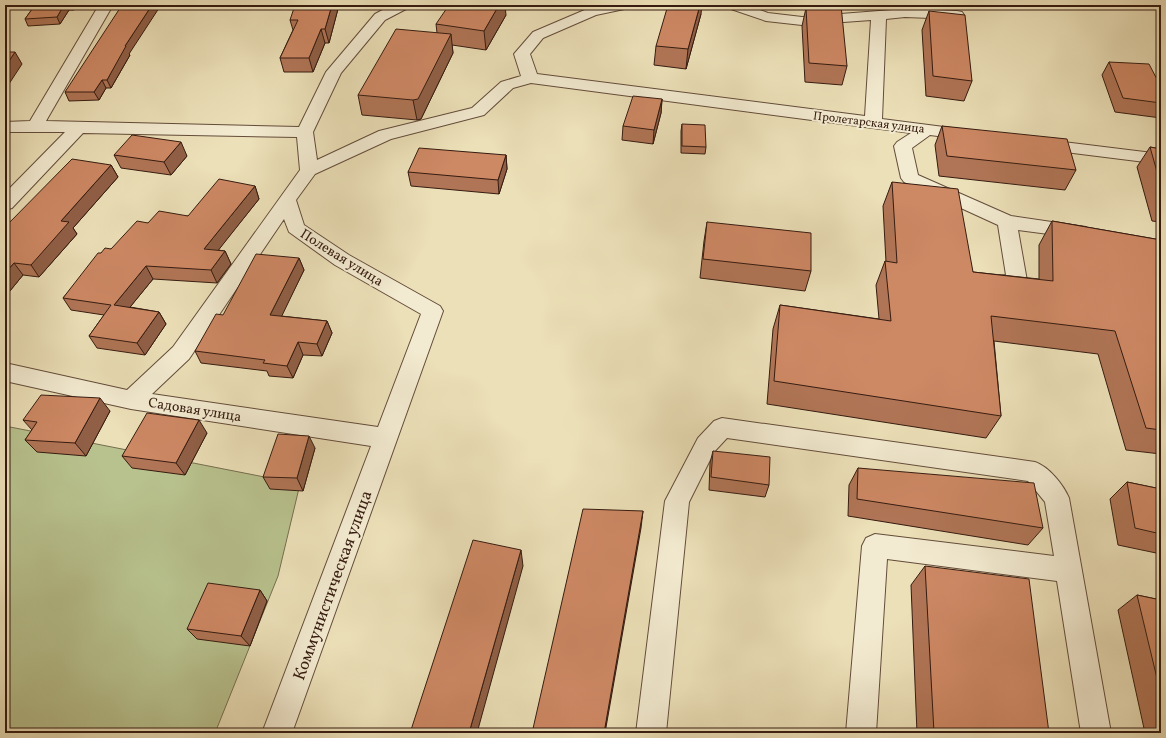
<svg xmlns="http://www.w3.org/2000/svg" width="1166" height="738" font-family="Vollkorn,serif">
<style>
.green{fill:#b8c28e;stroke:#766e4f}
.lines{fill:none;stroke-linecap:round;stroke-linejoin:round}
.minor-casing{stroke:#634c3a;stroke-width:2}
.minor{fill:#f3ebd1;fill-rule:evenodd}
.wall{fill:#b07556;stroke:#351b10}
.shaded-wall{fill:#905f46;stroke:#351b10}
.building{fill:#cd8864;stroke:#351b10}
.labels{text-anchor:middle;stroke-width:4;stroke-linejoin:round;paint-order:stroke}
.far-street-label{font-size:12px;fill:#351b10;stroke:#f3ebd1}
.street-label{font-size:14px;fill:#351b10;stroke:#f3ebd1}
.near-street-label{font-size:17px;fill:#351b10;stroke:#f3ebd1}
</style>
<rect width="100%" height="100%" fill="#ece0b8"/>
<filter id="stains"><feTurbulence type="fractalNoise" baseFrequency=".005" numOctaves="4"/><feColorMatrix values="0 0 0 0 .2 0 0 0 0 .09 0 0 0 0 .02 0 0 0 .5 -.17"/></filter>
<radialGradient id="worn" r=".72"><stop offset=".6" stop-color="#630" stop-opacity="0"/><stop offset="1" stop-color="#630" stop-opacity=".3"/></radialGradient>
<!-- green -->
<path class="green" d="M5 426 300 484 278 576 215 733H5Z"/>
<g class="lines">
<!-- minor casing -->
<g class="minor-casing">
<path id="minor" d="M99 5H113L46 121 299 127 326 72 375 14 392 5H410L408 8 385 20 341 73 313 132 317 160 379 131 472 108 501 82 521 76 514 54 533 32 587 9 604 5H631L629 8 596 15 543 38 530 54 537 74 865 116 871 20 802 25 766 21 728 8 726 5H746L768 13 802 17 905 9 957 11 962 12 964 15 962 18 957 19 905 17 886 19 882 119 975 131 977 135 975 139 969 140 930 135 912 148 918 175 1011 216 1079 226 1086 227 1089 232 1086 237 1079 238 1018 230 1027 281 1024 286C1012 290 997 292 985 288L982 283 985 278 1006 275 998 225 904 182 901 178 894 146 897 142 911 133 531 83 513 88 484 115 391 139 315 174 296 200 304 225 349 255 440 306 443 311 292 733H262L371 446 131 409 5 381V363L127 390 173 347 300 170 297 137 83 133 12 208 5 210V193L65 132H5V122L30 121ZM284 219 289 232 335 265 421 314 378 427 152 394 189 359Z
M1039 139 1161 154V164L1033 148 1030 144 1033 140Z
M722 418 1035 462C1049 467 1063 484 1069 498L1111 733H1081L1057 581 887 559 876 733H846L862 546 866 538 875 534 1054 556 1045 502 1028 481 727 438 714 452 689 502 666 733H636L665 501 698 438 714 421Z"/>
</g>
<!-- minor -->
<use href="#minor" class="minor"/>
</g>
<!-- wall -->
<path class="wall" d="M35 5H77L74 10H69L60 24 28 26 25 19Z
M339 5 329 43H325L313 72H284L280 58 293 30 290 20Z
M806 8 847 66 842 85 805 82 802 26Z
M929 11 972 81 964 101 926 96 922 30Z
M701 14 686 69 654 65 656 46Z
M506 15 486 50 452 45 453 53 421 119 417 120 362 115 358 95 437 33 436 24Z
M129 54 130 55 111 88H106L99 100 69 101 65 92Z
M1109 62 1161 87V118L1115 112 1102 75Z
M662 99 661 113 653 144 622 140 623 126Z
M682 124 706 147 705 154 681 153V131Z
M942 126 1076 170 1065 190 939 176 935 145Z
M1150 147 1161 149V222L1152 221 1137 167Z
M114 155 187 156 171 175 121 168Z
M506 155 507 169 499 194 411 186 408 172Z
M111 165 118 177 73 228 77 234 39 277 23 275 5 297V227Z
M892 182 973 272 1039 279V245L1052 221 1161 240V454L1126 450 1098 354 994 341 1001 416 986 438 767 404 773 329 780 305 879 319 876 285 885 261 886 262 883 206Z
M255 186 259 199 218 250 225 251 231 264 217 283 153 279 130 307 159 312 166 324 145 355 97 348 89 336 104 315 71 310 63 298 101 253 111 249 148 223 188 216Z
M707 222 811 271 805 291 700 278 704 241Z
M299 258 304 270 281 316 327 321 332 333 322 356 303 355 293 378 269 376 267 371 201 363 195 351Z
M110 411 86 456 37 452 25 440 32 430 23 420Z
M207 433 185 475 132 468 122 456Z
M315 448 303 491 270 489 263 477Z
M713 451 769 485 765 497 709 490 710 463Z
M858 468 1043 528 1028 545 848 516 849 485Z
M1127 482 1161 489V554L1118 545 1110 499Z
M925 566 1049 733H917L911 585Z
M260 590 267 601 250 646 197 639 187 629Z
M1137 595 1161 600V733H1145L1118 610Z"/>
<!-- shaded-wall -->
<path class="shaded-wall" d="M64 5H67L69 10 60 24 57 17Z
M72 5H77L74 10Z
M152 5H161L129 54 130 55 111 88 107 80 125 46Z
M332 5H339L329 43 325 29Z
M499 5H505L506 15 486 50 484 31Z
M700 5H702L701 14 686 69 688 49Z
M321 29 325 43 313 72 309 58Z
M451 34 453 53 421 119 417 120 413 100Z
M15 52 22 64 5 90V67Z
M102 80 106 88 99 100 94 92Z
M662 99 661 113 653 144 654 130Z
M181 142 187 156 171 175 164 162Z
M506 155 507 169 499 194 498 180Z
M111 165 118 177 73 228 77 234 39 277 31 265 61 221Z
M255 186 259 199 209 262 204 249Z
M225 251 231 264 217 283 211 270Z
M299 258 304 270 276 328 270 315Z
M14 263 23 275 5 297V273Z
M146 266 153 279 122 317 114 305Z
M159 312 166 324 145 355 137 343Z
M327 321 332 333 322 356 317 344Z
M298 342 303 355 293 378 287 366Z
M100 398 110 411 86 456 75 443Z
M199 420 207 433 185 475 176 463Z
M309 436 315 448 303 491 297 478Z
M643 511 641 528 605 733H604Z
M521 550 523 566 477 733H469Z
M260 590 267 601 250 646 241 636Z"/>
<!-- building -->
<path class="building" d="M35 5H64L57 17 25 19Z
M122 5H152L125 46H126L107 80H102L94 92H65Z
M295 5H332L325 29H321L309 58H280L298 20H290Z
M449 5H499L484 31 436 24Z
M668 5H700L688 49 656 46Z
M841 5 847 66 809 63 806 8Z
M929 11 965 15 972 81 933 76Z
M396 29 451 34 418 99 413 100 358 95Z
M5 52H15L5 67Z
M1109 62 1149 64 1161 87V103L1123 98Z
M633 96 662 99 654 130 623 126Z
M682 124 705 125 706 147 682 146Z
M942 126 1067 139 1076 170 947 156Z
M132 135 181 142 164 162 114 155Z
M1150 147 1161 149V186Z
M419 148 506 155 498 180 408 172Z
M72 159 111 165 61 221 69 222 31 265 14 263 5 273V227Z
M219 179 255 186 204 249 225 251 211 270 146 266 114 305 159 312 137 343 89 336 111 305 63 298 98 253H101L105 248 111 249 137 221 148 223 159 211 188 216Z
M892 182 958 189 973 272 1053 281 1052 221 1161 240V430L1146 428 1115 331 991 316 1001 416 774 381 780 305 891 321 885 261 897 263Z
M707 222 811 233V271L703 259Z
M256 254 299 258 270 315 327 321 317 344 298 342 287 366 263 363 265 360 195 351 216 314 223 315Z
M41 395 100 398 75 443 25 440 37 422 23 420Z
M147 413 199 420 176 463 122 456Z
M278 434 309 436 297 478 263 477Z
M713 451 770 457 769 485 711 477Z
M858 468 1034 483 1043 528 857 499Z
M1127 482 1161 489V534L1135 528Z
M583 509 643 511 604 733H532Z
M473 540 521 550 469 733H410Z
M925 566 1029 579 1049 733H934Z
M208 583 260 590 241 636 187 629Z
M1137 595 1161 600V695Z"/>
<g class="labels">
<!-- far-street labels -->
<g class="far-street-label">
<text transform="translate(869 122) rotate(7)" y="4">Пролетарская улица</text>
</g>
<!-- street labels -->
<g class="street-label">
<text transform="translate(342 257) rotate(32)" y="5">Полевая улица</text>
<text transform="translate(195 409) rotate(9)" y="5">Садовая улица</text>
</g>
<!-- near-street labels -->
<g class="near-street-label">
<text transform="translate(332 585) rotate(-70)" y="6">Коммунистическая улица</text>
</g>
</g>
<!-- margin -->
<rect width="1166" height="738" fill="none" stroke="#ece0b8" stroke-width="20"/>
<rect x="6" y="6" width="1154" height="726" fill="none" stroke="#351b10" stroke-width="2"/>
<rect x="10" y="10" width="1146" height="718" fill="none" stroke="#351b10"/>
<rect width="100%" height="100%" filter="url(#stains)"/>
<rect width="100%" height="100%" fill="url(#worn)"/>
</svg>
